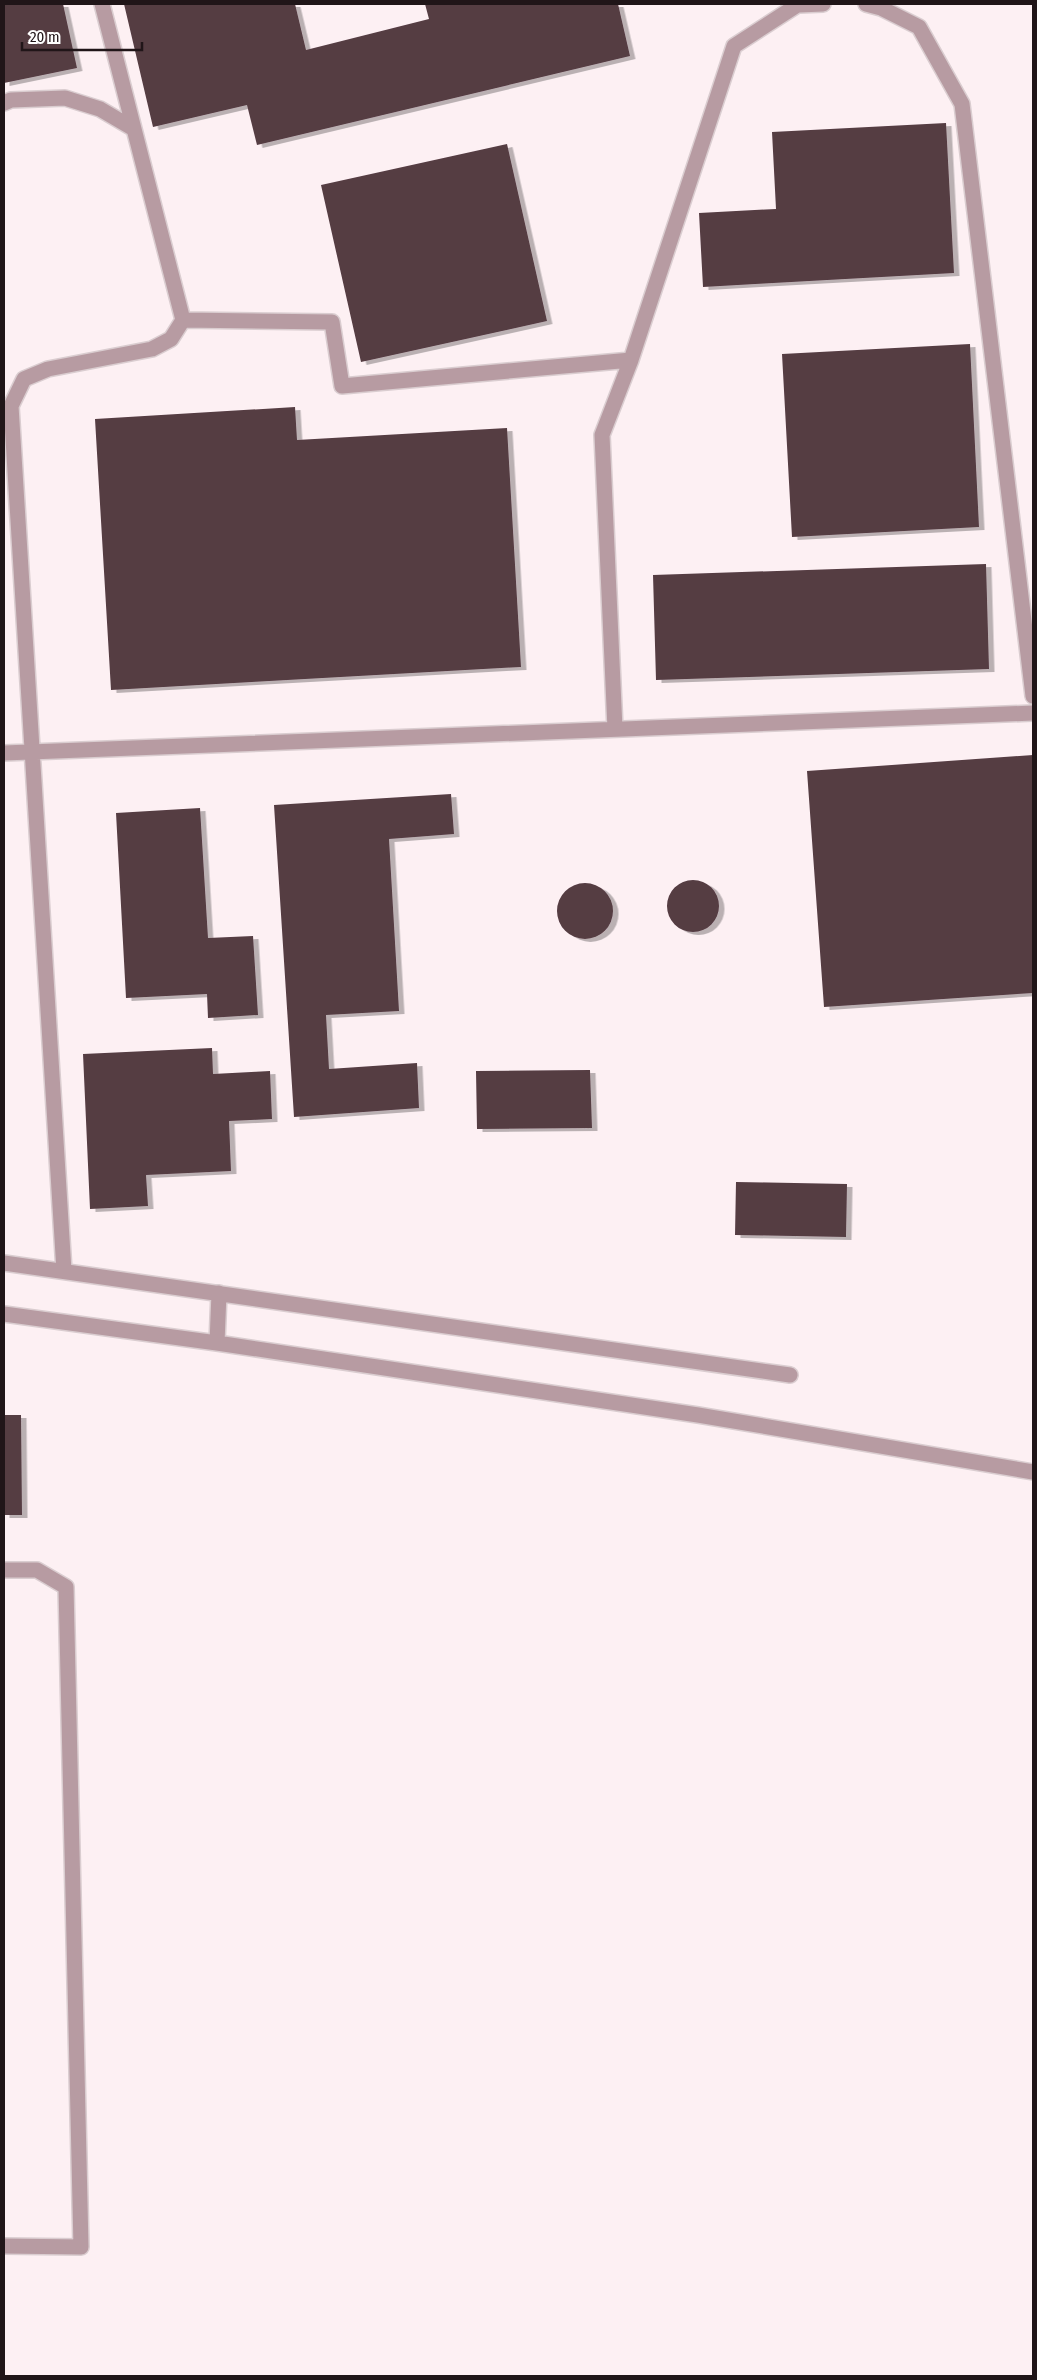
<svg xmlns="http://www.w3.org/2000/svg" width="1037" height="2380" font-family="'Fira Sans Condensed',sans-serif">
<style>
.building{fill:#553c43;filter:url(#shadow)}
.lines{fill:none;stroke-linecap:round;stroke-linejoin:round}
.minor-casing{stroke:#dacdd0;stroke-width:18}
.minor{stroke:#b79ba2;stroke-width:15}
</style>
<defs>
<filter id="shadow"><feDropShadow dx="5.5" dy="3" stdDeviation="0" flood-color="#0004"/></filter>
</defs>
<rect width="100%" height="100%" fill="#fdf0f3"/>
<!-- building -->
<path class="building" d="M4 4H63L77 68 4 83Z
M124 4H295L306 50 429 19 425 4H618L630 56 257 145 247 105 153 127Z
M946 123 954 273 703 287 699 213 776 209 772 132Z
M507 144 547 321 361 362 321 185Z
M970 344 979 527 792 537 782 354Z
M295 407 297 440 507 428 521 667 111 690 95 419Z
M986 564 989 669 656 680 653 575Z
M1033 755V993L824 1007 807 771Z
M451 794 454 834 389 839 399 1011 326 1015 329 1069 417 1063 419 1108 294 1117 274 805Z
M200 808 208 938 253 936 258 1015 208 1018 207 994 126 998 116 813Z
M667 906a26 26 0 1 1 52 0a26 26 0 1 1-52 0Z
M557 911a28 28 0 1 1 56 0a28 28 0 1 1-56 0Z
M212 1048 213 1074 270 1071 272 1119 229 1121 231 1171 146 1175 148 1206 90 1209 83 1054Z
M590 1070 592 1128 477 1129 476 1071Z
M736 1182 847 1184 846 1237 735 1235Z
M4 1415H21L22 1515H4Z"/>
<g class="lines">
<!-- minor casing -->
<g class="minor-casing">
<path id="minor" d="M102 4 183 320 332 322 342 386 631 360
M866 4 881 8 919 27 962 104 1033 696
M799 5 823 4
M4 103 11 100 65 98 100 109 134 129
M615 729 602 435 631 360 734 46 799 4
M4 753 1033 713
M4 1263 790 1375
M64 1271 11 406 24 379 48 369 152 349 171 339 183 320
M4 1314 217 1343 698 1415 1033 1472
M217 1343 219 1293
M4 1570H37L66 1587 81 2247 4 2246"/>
</g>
<!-- minor -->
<use href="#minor" class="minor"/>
</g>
<!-- border -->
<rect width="1037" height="2380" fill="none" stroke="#201518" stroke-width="10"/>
<!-- scale -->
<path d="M22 42v8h120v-8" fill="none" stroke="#201518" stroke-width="2.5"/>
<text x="30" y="42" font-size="15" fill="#201518" stroke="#ffffff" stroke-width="4" paint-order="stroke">20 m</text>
</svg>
